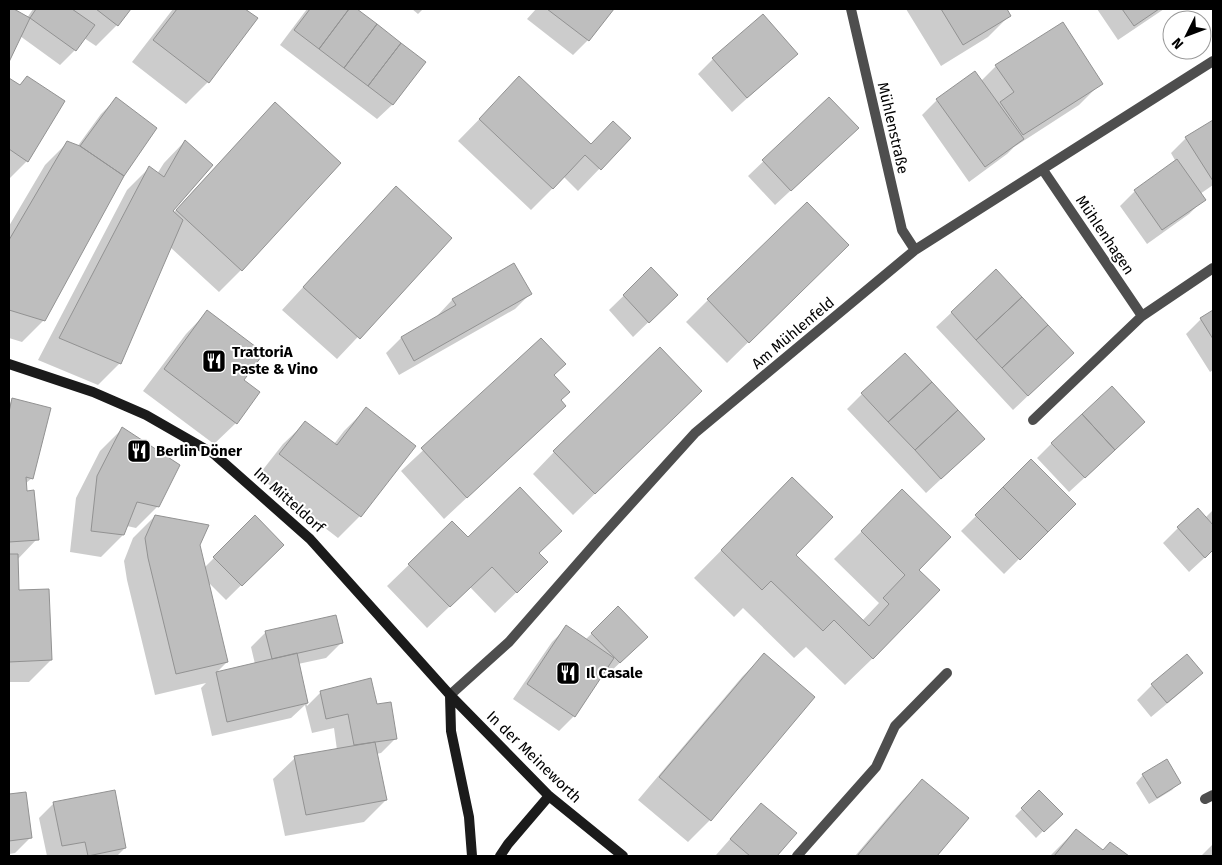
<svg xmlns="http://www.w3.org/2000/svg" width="1222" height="865" font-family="'Fira Sans',sans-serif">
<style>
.shadow{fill:#0003}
.building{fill:#bebebe;stroke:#929292}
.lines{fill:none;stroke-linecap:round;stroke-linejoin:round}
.lane{stroke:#4e4e4e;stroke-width:10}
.street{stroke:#4e4e4e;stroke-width:10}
.secondary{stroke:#1b1b1b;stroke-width:10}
.labels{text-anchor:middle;stroke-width:4;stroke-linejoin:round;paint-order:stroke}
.street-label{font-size:15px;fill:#000;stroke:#fff}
.poi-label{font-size:15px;font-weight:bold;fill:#000;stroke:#fff;text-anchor:start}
</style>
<rect width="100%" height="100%" fill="#fff"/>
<!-- shadow -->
<path class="shadow" d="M9 9 27 18 33 9H129L117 25 96 46 84 38 75 50 60 65 20 36 9 59Z
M173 9H243L256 18 208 82 186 104 132 62Z
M307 9H355L425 62 392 105 377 119 280 45Z
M412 9H423L418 14Z
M536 9H612L588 40 573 55 527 19Z
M906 9H1005L1009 16 988 37 941 66Z
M1097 9H1164L1118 40Z
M796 54 732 112 698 74 713 59Z
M996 66 1101 83 1079 105 1014 147 1007 154 969 182 922 115 937 100 975 73 981 81Z
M27 77V161L9 179V79L19 86Z
M116 99 123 175 44 320 22 342 9 338V226L45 165 67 143 77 147 101 114Z
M829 99 842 143 775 205 748 176Z
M498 100 590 145 629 138 578 191 564 177 531 210 458 141Z
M275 103 340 163 241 270 219 292 170 247 119 364 98 385 38 360 127 190 149 168 157 174 164 163 185 141 171 211 173 213Z
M1213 121V185L1200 194 1204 199 1189 214 1147 244 1120 206 1135 191 1176 162 1171 153 1186 138Z
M374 210 451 238 337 359 282 310Z
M825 267 727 363 686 322 708 300Z
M651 269 661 310 633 337 609 310Z
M996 271 1057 368 1013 410 936 327Z
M530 294 515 309 399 375 386 353 401 338 439 317 438 315 452 300Z
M1213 311V370L1210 372 1186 334 1201 319Z
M207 312 242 380 236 423 214 444 143 391 186 334Z
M541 340 560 401 565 406 444 519 401 471Z
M862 394 969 453 926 493 847 409Z
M13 400 32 478 25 484 37 539 17 560 18 592 51 660 29 682H9V404Z
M366 409 414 446 360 516 338 538 258 476 283 444 305 423 334 444 344 431Z
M679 412 573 515 533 474 554 452Z
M122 429 158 506 136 528 127 526 123 535 101 557 70 552 76 498 100 451Z
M1129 437 1069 492 1037 458 1052 443Z
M1031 461 1074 504 1004 574 961 531Z
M902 491 917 570 873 658 845 685 806 647 794 658 743 608 734 617 694 578 765 506 795 555 862 621 879 603 834 559Z
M1213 510V550L1189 572 1163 543 1178 528 1205 518Z
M155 516 199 545 204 568 255 517 282 545 226 600 208 582 227 662 216 673 255 664 251 647 266 632 341 643 326 658 298 664 307 706 320 693 370 679 376 705 396 738 381 753 376 754 386 800 364 822 285 836 273 779 295 758 337 750 334 728 312 733 305 705 291 718 212 736 201 688 206 683 155 695 127 580 124 561 133 538Z
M452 523 468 539 538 553 525 584 495 613 470 587 427 628 387 586Z
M618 608 631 652 605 677 602 674 574 716 559 731 513 699 552 642 567 627 585 640Z
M764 655 710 820 688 842 638 800 742 677Z
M1201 673 1186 688 1151 717 1137 700 1152 685Z
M1143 775 1179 782 1172 790 1149 804 1136 783Z
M922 780 967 819 935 856H855L901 802Z
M1039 792 1061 813 1036 838 1015 816Z
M25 793 30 838 15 853 9 854V795Z
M54 803 125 848 117 856H47L39 818Z
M761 804 795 833 776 856H718L716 855Z
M1076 830 1102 851 1110 843 1126 856H1050Z
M1213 844V856H1201Z"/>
<!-- building -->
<path class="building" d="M9 9H14L30 18 9 62Z
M36 9H72L95 25 76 51 30 18Z
M96 9H131L118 26Z
M177 9H245L258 18 209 83 153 40Z
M310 9H349L319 49 294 30Z
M349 9H357L377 24 344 68 319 49Z
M547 9H614L589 41Z
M941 9H1007L1011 16 963 45Z
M1122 9H1159L1134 26Z
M763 14 798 54 747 98 712 58Z
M1063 22 1103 84 1023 135 1000 102 1014 92 995 65Z
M377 24 401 43 368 86 344 68Z
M401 43 426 62 393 105 368 86Z
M975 71 1024 139 985 167 936 99Z
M27 76 65 101 28 162 9 149V78L20 85Z
M519 76 591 144 613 121 631 138 601 170 585 155 553 189 479 119Z
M116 97 157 128 124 176 80 146Z
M829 97 859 128 791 191 762 160Z
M275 102 341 163 242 271 176 210Z
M1213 120V181L1185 137Z
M185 140 213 165 173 211 183 220 121 364 59 338 149 166 164 177Z
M67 141 80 146 124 176 45 321 9 310V240Z
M1177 159 1206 200 1162 230 1134 190Z
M396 186 452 238 360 339 303 287Z
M807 202 849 245 749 343 707 299Z
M514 263 532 294 414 361 401 337 456 305 452 299Z
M651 267 678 295 649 323 623 295Z
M996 269 1022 297 976 340 951 312Z
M1022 297 1048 325 1002 368 976 340Z
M207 310 264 353 244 380 260 392 237 424 164 369Z
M1213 310V339L1200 318Z
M1048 325 1074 353 1028 396 1002 368Z
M541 338 566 364 554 375 570 392 561 400 566 406 467 498 421 448Z
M660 347 702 391 595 494 553 451Z
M905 353 932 382 888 422 861 393Z
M932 382 958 410 915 450 888 422Z
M1112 386 1145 422 1115 450 1082 414Z
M12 398 51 408 33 479 26 477 27 491 34 490 39 540 9 542V412Z
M366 407 416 446 361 517 279 454 305 421 337 445Z
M958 410 985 439 941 479 915 450Z
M1082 414 1115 450 1085 478 1051 443Z
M122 427 180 465 159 507 137 502 124 535 91 531 97 476Z
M1031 459 1076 504 1048 532 1003 487Z
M792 477 833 517 796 555 869 626 889 604 883 598 905 575 861 531 902 489 951 537 919 570 940 590 873 659 834 620 823 631 771 581 762 590 721 550Z
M520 487 562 531 539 553 548 562 517 593 492 567 450 607 408 564 452 521 468 537Z
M1003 487 1048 532 1020 560 975 515Z
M1198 508 1213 525V550L1205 558 1177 527Z
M155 515 209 525 200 545 228 662 176 674 148 558 145 538Z
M255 515 284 545 242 586 213 557Z
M9 554H18L19 590 49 589 52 660 9 662Z
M618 606 648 637 620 663 591 633Z
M336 615 343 643 272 659 265 631Z
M566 625 614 658 575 717 527 684Z
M297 653 308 703 227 722 216 672Z
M764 653 815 697 711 821 659 777Z
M1187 654 1203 673 1167 703 1151 684Z
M371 678 377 704 391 702 397 739 354 745 348 714 326 719 320 691Z
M375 742 387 800 306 815 294 756Z
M1167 759 1181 783 1157 798 1142 774Z
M922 779 969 818 937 856H857Z
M115 790 126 848 88 856 85 842 62 846 53 802Z
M1039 790 1063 814 1044 832 1021 808Z
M26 792 32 838 9 841V794Z
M761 803 797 833 777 856H750L730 839Z
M1076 829 1103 850 1110 842 1129 856H1054Z"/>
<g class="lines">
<!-- lane -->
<path class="lane" d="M1205 799 1213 795
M797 856 876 767 895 726 947 673"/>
<!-- street -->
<path class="street" d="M851 9 902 230 915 250
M1043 170 1142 316 1213 268
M1033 420 1142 316
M450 695 509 642 600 538 695 433 915 250 1213 61"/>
<!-- secondary -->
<path class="secondary" d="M9 364 93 392 146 415 214 454 310 539 450 695 549 796 623 856
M450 695 451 731 469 817 472 856
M500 856 508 844 549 796"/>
</g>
<!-- icons -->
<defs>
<g id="restaurant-square" transform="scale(1.25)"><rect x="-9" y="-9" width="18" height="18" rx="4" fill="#000" stroke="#fff"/><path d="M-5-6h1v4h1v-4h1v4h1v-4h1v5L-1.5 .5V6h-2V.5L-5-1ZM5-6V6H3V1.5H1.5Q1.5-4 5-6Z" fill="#fff"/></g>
</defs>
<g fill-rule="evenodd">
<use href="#restaurant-square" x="214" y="361"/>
<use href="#restaurant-square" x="139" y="451"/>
<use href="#restaurant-square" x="568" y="673"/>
</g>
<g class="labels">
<!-- street labels -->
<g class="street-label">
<text transform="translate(893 128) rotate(77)" y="5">Mühlenstraße</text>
<text transform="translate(1105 235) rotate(56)" y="5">Mühlenhagen</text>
<text transform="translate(793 333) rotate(-40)" y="5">Am Mühlenfeld</text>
<text transform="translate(289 500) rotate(42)" y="5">Im Mitteldorf</text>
<text transform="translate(534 757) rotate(44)" y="5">In der Meineworth</text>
</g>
<!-- poi labels -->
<g class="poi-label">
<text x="232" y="357">TrattoriA<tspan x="232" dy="17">Paste &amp; Vino</tspan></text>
<text x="156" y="456">Berlin Döner</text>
<text x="586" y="678">Il Casale</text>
</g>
</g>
<!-- border -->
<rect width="1222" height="865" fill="none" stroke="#000000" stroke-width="20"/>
<!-- north arrow -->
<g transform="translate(1187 35) rotate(228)"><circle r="24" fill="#ffffff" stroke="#999999"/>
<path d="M0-4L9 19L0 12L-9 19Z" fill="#000000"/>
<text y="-8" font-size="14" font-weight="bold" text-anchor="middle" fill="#000000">N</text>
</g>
</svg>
